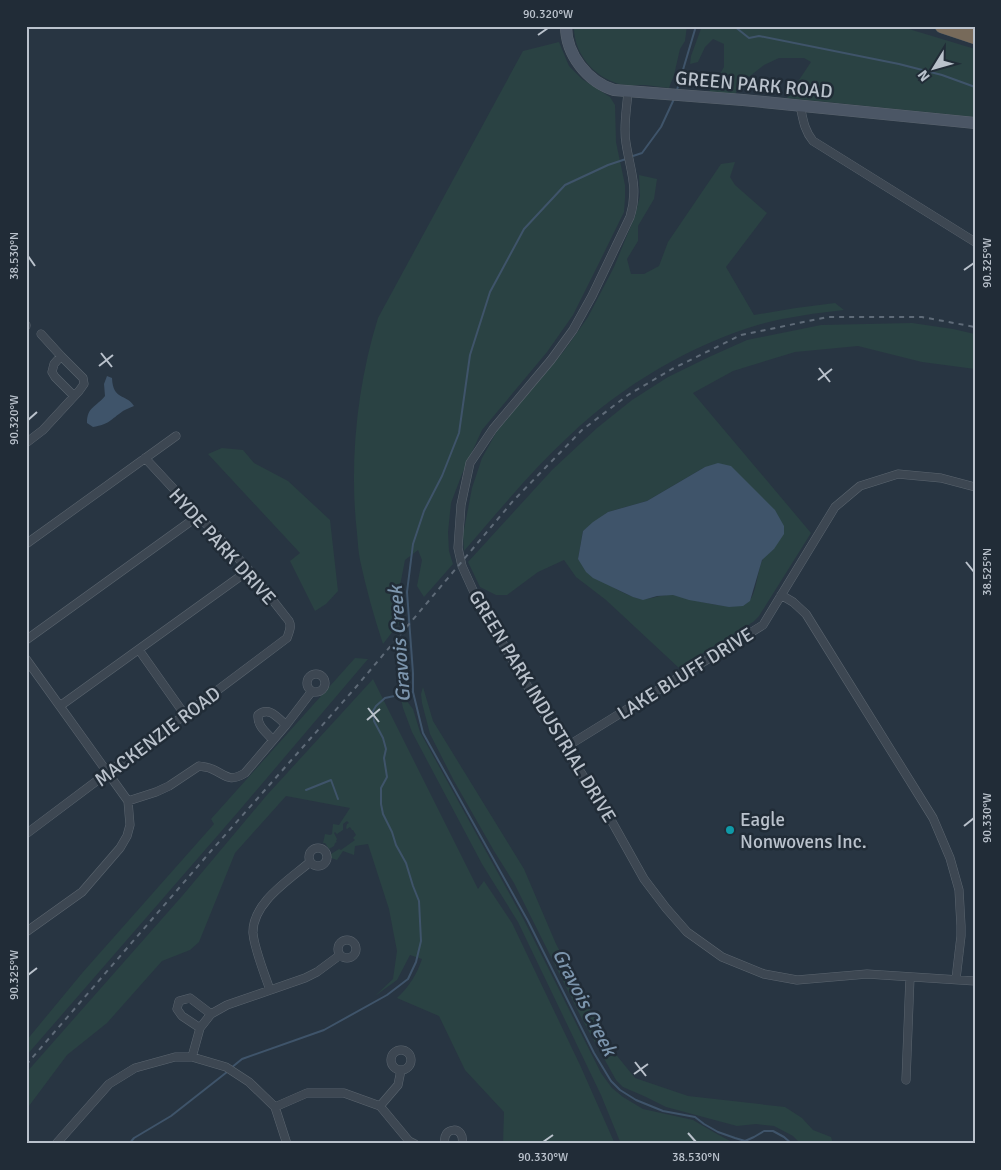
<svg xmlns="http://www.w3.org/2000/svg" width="1001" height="1170" font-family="Signika,sans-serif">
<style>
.green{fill:#2a4243;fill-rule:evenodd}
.water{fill:#3f546a}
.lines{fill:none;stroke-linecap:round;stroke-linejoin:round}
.stream{stroke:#3f546a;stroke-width:2}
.street-casing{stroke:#5b656f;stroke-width:9}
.secondary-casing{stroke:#5b656f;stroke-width:12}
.highway-casing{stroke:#47525c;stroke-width:15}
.street{stroke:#3d4752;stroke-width:8}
.secondary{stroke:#4b5665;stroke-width:11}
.highway{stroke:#776a5a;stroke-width:14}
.rail{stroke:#5f6b78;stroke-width:2;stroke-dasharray:5 5;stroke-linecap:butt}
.ticks{fill:none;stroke:#bac2cc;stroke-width:2}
.culture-dot{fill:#0f9aa8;stroke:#212c37;stroke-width:2}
.labels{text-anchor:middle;stroke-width:5;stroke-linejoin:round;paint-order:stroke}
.street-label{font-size:19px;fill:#bac2cc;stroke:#212c37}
.poi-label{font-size:19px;fill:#bac2cc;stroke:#212c37;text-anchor:start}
.water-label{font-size:20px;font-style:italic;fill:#7c95ad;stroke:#212c37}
.neatline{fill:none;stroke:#bac2cc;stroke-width:2}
.ticks-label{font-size:12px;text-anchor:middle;fill:#bac2cc}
</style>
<rect width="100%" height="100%" fill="#283542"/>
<!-- green -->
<path class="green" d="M574 26H687L685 41 680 49 674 75 669 88C661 87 653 86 645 85 639 85 632 86 626 85 598 82 573 55 574 26Z
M702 26H899L975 49V117L787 98 811 62 804 58H779L764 65 745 80 735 94 709 92 724 67V44L713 39 705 47 698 62 690 64 691 56Z
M559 42 569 66 582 79 610 97 615 105 616 142 625 185V198L624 212 600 261 573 315 547 352 482 430 462 474 451 503 448 532 449 551 453 564 424 597 417 586 422 560 418 550 405 560 396 606 400 622 383 644C374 617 366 588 360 560 358 551 358 542 357 533 349 464 357 385 378 318L523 51Z
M735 162 730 177 735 185 767 213 726 267 754 315 796 308 835 303 844 310C816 313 788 317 761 324 692 344 621 386 569 436 531 471 498 512 464 551L463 535 472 488 482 458 497 431 564 351 588 317 614 267 635 216 640 196 639 175 657 179 654 199 638 226V241L627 259 631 274H644L659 266 668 242 721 164Z
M912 323 953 329 975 334V369L922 362 858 346 795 352 733 371 693 393 811 533 759 616 753 622 679 668 606 600 576 577 564 560 538 572 507 595H496L480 587 468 562 552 470 597 428 632 400 668 377 709 357 747 340 821 325ZM705 467 774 549C770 552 765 555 763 559 757 569 757 595 748 602 735 613 691 599 674 595 660 593 648 603 634 597 609 588 596 575 578 559L583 531 608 512 647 501Z
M222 448 243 450 254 463 288 481 330 520 338 591 326 604 315 611 290 561 300 553 208 454Z
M355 658 368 659 238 812 26 1056V1041L83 972 214 824 211 819Z
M373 679 478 889 484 881 512 923 580 1065 615 1144H503L504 1112 465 1070 439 1016 397 998C409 987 417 974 422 959L410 955 397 980 375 996 393 979 397 951 389 909 368 844 355 846 354 855 343 851 337 860 331 858V854L339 849 341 850 355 840 353 838 356 835 353 830H352L350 827 347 829 346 828 347 824 349 823 347 821 343 824V830L337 834 335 832 334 833 337 839 336 841 337 842 335 843 334 846 329 849 325 843H323L325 834 330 835 332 834 333 824 339 825 350 808 286 796 235 853 199 942 190 950 162 961 107 1023 67 1055 26 1110V1073L183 895 267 795Z
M423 687 433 721 524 869 556 944 609 1046 635 1078 688 1096 785 1107 802 1118 813 1130 831 1137 833 1144H801L793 1136 774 1126 756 1124 737 1126 666 1107 646 1097 623 1087 616 1080 582 1019 514 883 494 851 454 781 430 734 422 703 421 694Z
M401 699 406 700 413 709 420 732 524 920 601 1073 612 1088 623 1097 643 1109 693 1120 717 1134 732 1142 741 1144H621L601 1095 518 922 482 864 412 732 403 708Z"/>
<!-- water -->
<path class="water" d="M107 376 112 378C113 401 126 393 134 406 130 408 126 409 123 411 110 420 110 424 93 427L87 423C87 407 96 407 105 396L104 384Z
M718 463 731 466 775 510 784 526V534L774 549 762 560 750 601 743 606 729 607 689 600 673 595 657 596 643 600 633 597 593 578 586 572 578 559 583 531 593 522 608 512 647 501 705 467Z"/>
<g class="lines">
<!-- stream -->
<path class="stream" d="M734 26 749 38 759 36 899 64 942 75 975 87
M677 90 696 26
M630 157 642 153 661 127 674 99
M626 159 608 165 565 185 524 229 490 292 470 355 459 433 442 476 424 511 413 544 407 592 413 673V692L423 733 528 921 594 1053 611 1081 620 1090 636 1100 663 1111 695 1117 704 1124 718 1132 735 1138 745 1141 754 1137 764 1131H773L784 1137 792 1144
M306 790 331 780 338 799
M231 1068 242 1059 324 1030 387 995 408 979 416 962 421 941 419 901 413 886 406 863 396 845 392 832 383 814 381 804V788L387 777 384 758 386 749 383 738 374 721 373 711 376 706 385 698 413 692
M129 1144 134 1138 171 1116 227 1072"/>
<!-- street casing -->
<g class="street-casing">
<path id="street" d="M628 91C627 108 623 126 626 143 630 170 639 188 630 217L592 296 573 330 551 360 493 429 470 463 461 505 458 548 462 566 477 599 495 630 539 706 611 820 644 879 666 908 687 932 722 957 764 974 797 980 867 974 975 981
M800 105C803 119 804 130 813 141L975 242
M26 325V326
M41 334 61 356
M26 443 43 430 79 391 84 384 83 378 61 356 54 364 52 372 55 377 74 396
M26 544 176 436
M781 595 793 602 806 614 933 818 950 858 959 890 961 926V936L956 979
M26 640 198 516
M139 650 185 715
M26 659 128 801 130 825 127 836 120 848 82 892 26 932
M307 683a9 9 0 1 1 18 0a9 9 0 1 1-18 0Z
M60 706 249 570
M273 740C266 732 257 726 258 715 269 706 277 717 286 725
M566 747 763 625 835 507 860 486 898 474 941 478 975 487
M128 801 156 792 169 786 199 766C203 767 208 767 212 769 226 775 229 783 245 773L286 725 312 691
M26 834 287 638C289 632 292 627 289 621L249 570 145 458
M309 857a9 9 0 1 1 18 0a9 9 0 1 1-18 0Z
M338 949a9 9 0 1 1 18 0a9 9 0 1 1-18 0Z
M270 990C265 975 254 948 253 933 252 903 289 880 310 862
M200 1028 182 1016 177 1009 179 1001 190 998 211 1014
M391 1060a10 10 0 1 1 20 0a10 10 0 1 1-20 0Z
M192 1057 200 1028 211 1014 227 1005 305 978 317 972 340 955
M906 1080 910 977
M380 1106 398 1085 401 1070
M275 1107 307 1093H344L380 1106 409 1141 415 1144
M56 1144 109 1084 135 1068 175 1057H192L226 1067 249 1082 275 1107 287 1144
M445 1144C441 1126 466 1125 462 1144"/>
</g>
<!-- secondary casing -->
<g class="secondary-casing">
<path id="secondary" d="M566 26C566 55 588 82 614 90L743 100 975 123"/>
</g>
<!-- highway casing -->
<g class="highway-casing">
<path id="highway" d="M942 26 975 37"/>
</g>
<!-- street -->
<use href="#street" class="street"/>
<!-- secondary -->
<use href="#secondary" class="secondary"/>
<!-- highway -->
<use href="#highway" class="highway"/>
<!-- rail -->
<path class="rail" d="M26 1065 211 851 356 687 513 501 582 430 628 395 672 369 741 335 828 317H922L975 327"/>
</g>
<!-- ticks -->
<path class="ticks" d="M538 35 548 28M28 256 35 266M964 270 974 263M101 353 112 367M99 366 113 355M819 368 830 382M818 380 832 369M28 420 37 412M966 562 974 572M368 708 379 722M367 720 380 709M964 826 974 818M28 975 37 968M635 1062 646 1076M634 1074 648 1064M688 1133 696 1142M543 1142 553 1135"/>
<!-- markers -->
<circle class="culture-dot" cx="730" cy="830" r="5"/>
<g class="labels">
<!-- street labels -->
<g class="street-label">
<text transform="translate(754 84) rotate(5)" y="7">GREEN PARK ROAD</text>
<text transform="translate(223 546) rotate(48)" y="7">HYDE PARK DRIVE</text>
<text transform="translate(685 673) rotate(-32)" y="7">LAKE BLUFF DRIVE</text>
<text transform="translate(543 706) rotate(59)" y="7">GREEN PARK INDUSTRIAL DRIVE</text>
<text transform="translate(157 736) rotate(-37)" y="7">MACKENZIE ROAD</text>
</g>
<!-- poi labels -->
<g class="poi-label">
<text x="740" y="826">Eagle<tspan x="740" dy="22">Nonwovens Inc.</tspan></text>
</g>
<!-- water labels -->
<g class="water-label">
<text transform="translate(399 644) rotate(-94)" y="7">Gravois Creek</text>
<text transform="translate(585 1002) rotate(63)" y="7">Gravois Creek</text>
</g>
</g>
<!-- border -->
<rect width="1001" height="1170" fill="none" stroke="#212c37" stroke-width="55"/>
<!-- north arrow -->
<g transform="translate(934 68) rotate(233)" stroke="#212c37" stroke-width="4" paint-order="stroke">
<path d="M0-4L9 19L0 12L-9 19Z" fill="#bac2cc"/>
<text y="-8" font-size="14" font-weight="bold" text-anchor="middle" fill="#bac2cc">N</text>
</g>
<rect x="28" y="28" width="946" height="1114" class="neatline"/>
<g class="ticks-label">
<text x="548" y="18">90.320°W</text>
<text transform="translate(14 256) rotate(-90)" y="4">38.530°N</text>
<text transform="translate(987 263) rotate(-90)" y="4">90.325°W</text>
<text transform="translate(14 420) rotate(-90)" y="4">90.320°W</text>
<text transform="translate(987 572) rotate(-90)" y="4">38.525°N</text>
<text transform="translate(987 818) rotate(-90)" y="4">90.330°W</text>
<text transform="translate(14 975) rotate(-90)" y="4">90.325°W</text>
<text x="543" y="1161">90.330°W</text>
<text x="696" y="1161">38.530°N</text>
</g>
</svg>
